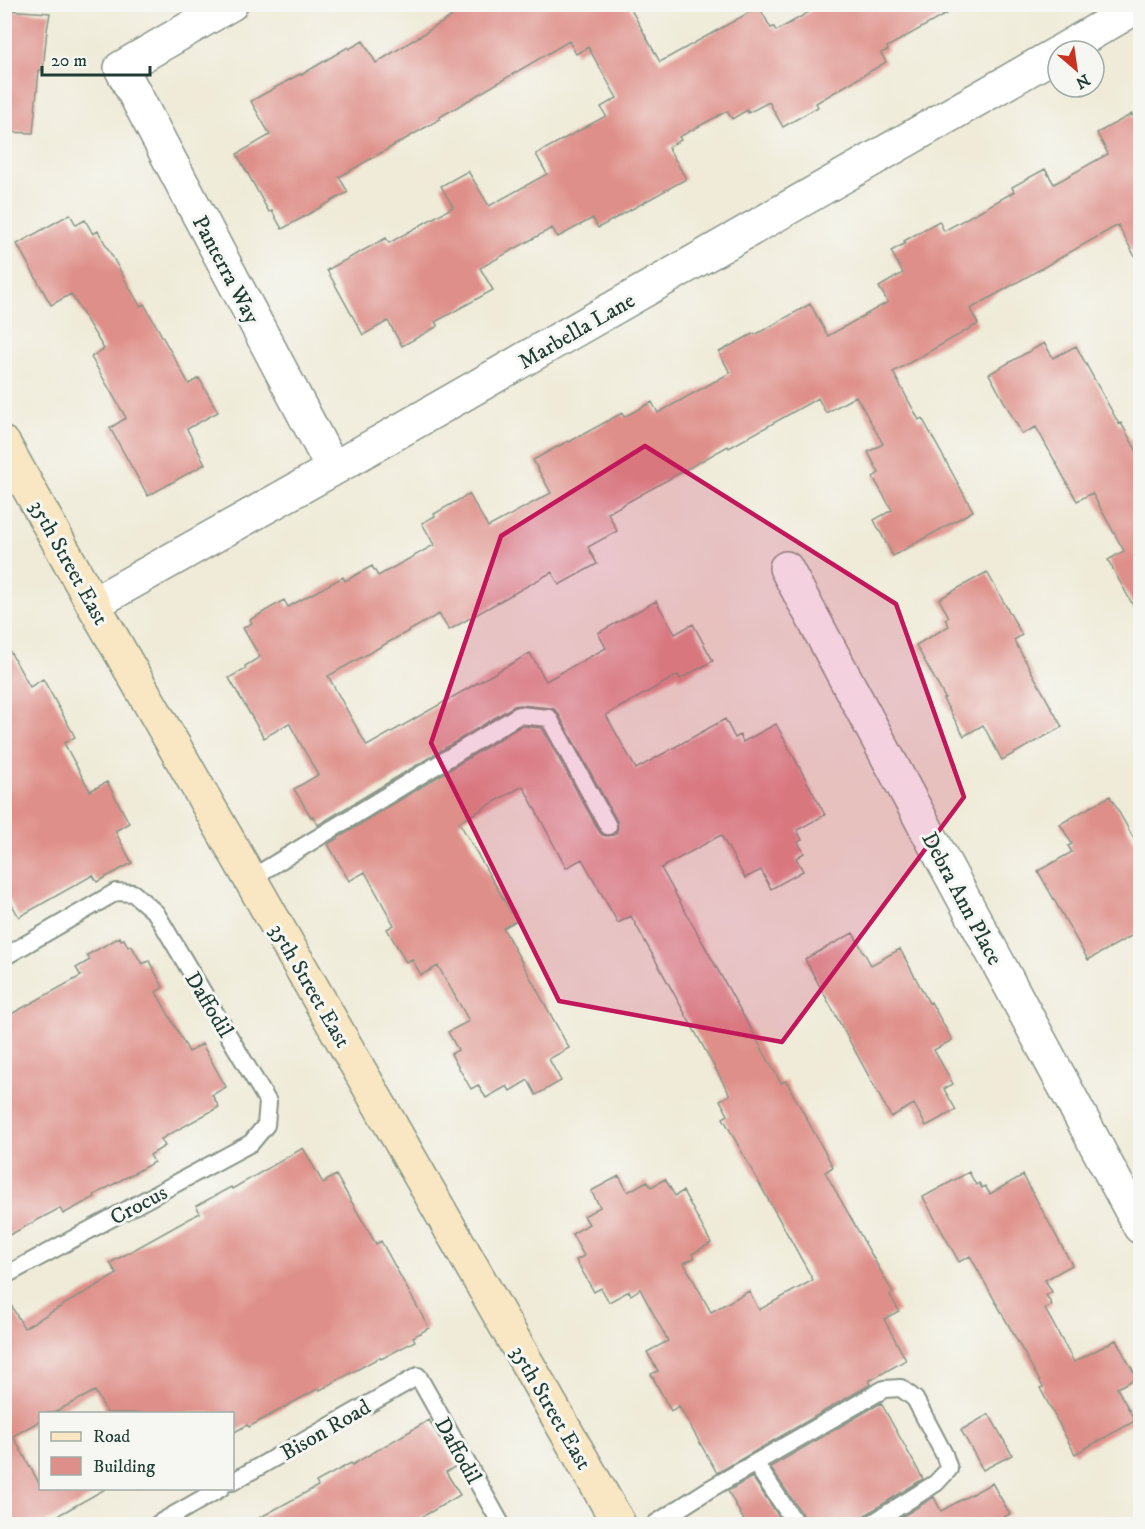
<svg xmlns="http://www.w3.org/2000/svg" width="1145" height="1529" font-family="'IM FELL DW Pica',serif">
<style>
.building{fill:#df8f89}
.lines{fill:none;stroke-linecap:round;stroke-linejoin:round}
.lane-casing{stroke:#879486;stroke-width:20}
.street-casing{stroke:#879486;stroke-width:36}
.secondary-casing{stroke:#879486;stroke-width:36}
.lane{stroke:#fff;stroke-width:16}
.street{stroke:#fff;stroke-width:33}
.secondary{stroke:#f9e7c3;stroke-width:33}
.marked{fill:#c2185b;fill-opacity:0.2;stroke:#c2185b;stroke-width:4.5;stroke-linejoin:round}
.labels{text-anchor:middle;stroke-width:6;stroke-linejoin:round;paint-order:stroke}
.street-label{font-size:22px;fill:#1f3d34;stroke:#f6f6f2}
</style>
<rect width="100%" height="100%" fill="#f6f6f2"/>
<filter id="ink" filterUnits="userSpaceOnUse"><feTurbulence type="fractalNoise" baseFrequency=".0167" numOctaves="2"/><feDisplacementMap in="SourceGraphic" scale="12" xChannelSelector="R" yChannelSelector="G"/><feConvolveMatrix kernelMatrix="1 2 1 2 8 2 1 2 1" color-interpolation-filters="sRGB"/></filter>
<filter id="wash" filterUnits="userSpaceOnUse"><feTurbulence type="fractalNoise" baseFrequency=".008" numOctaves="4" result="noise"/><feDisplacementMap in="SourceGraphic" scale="24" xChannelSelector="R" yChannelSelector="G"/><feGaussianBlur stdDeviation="1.35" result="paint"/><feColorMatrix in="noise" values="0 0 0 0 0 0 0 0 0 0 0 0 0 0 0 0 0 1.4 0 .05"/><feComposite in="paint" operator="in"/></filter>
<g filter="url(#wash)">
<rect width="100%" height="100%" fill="#efebd8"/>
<g id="blocks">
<!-- building -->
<path class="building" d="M444 4H628L660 62 759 7 771 28 774 27 776 31 823 4H964L887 47 888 50 881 53 886 62 816 103 818 107 783 127 769 102 748 113 747 110 732 119 727 111 679 137 681 140 668 147 686 179 598 228 593 218 558 237 552 228 480 268 493 290 435 322 438 326 402 346 388 321 363 335 327 270 386 238 389 243 453 207 441 186 468 171 489 206 547 174 536 154 606 116 601 107 617 98 588 47 576 54 569 41 440 117V119L339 177 348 192 282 229 272 211 269 212 237 154 270 135 251 101 300 74 301 75 348 47 349 49 363 41 376 63 451 17Z
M4 10 50 13 47 30 43 70H39L33 133 4 132Z
M1132 114 1140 130V266L1118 225 970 309 978 324 893 372 919 420 922 418 973 511 893 556 874 520 892 510 873 477 879 473 868 452 883 444 856 396 826 413 818 398 729 448 728 446 608 513 617 531 588 547 597 564 559 585 552 572 449 630 439 614 328 676 367 746 530 653 546 681 606 648 598 633 656 601 675 634 693 624 713 661 680 679 678 675 606 715 636 769 725 719 735 738 740 735 743 742 776 724 825 815 797 830 802 840 798 842 804 853 796 858 803 871 771 889 761 870 745 878 721 835 661 868 781 1083 786 1081 833 1167 825 1172 893 1293 890 1295 899 1311 884 1319 906 1360 869 1381 871 1384 717 1473 679 1406 671 1411 651 1374 658 1371 647 1352 668 1341 640 1289 631 1295 629 1291 609 1302 601 1288 594 1292 576 1260 584 1256 572 1234 589 1224 584 1216 600 1207 591 1191 619 1176 628 1192 647 1181 651 1187 665 1179 675 1196 683 1191 711 1243 692 1254 694 1258 684 1263 711 1312 749 1291 759 1310 813 1280 723 1118 728 1115 720 1100 730 1095 631 916 618 923 582 859 566 868 523 786 459 822 516 921 503 928 569 1048 549 1059 561 1081 536 1095 528 1080 510 1091 507 1086 486 1098 478 1085 471 1089 451 1054 458 1050 448 1032 469 1021 438 966 421 975 412 959 406 962 387 929 394 925 365 872 349 881 328 844 521 726 542 728 599 831 602 835 607 836 614 835 617 832 618 827 617 821 558 713 554 709 550 708 520 705 514 706 318 825 313 816 311 817 294 789 318 775 289 723 264 738 229 678 246 668 245 666 260 657 243 628 252 623 250 620 284 600 288 607 343 577 345 581 372 566 378 576 434 545 422 523 435 516 434 514 469 494 488 527 551 493 533 460 568 441 569 442 622 413 624 417 652 402 658 413 730 373 719 352 754 333 755 335 810 304 828 336 888 302 879 287 903 273 891 251 906 243 904 241 939 221 944 231 1014 192 1012 187 1045 169 1054 184 1108 154 1097 133Z
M70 214 76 225 85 220 93 234 98 231 140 306 144 304 189 384 199 378 218 412 187 429 205 464 148 496 110 428 126 418 91 357 104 349 71 294 51 305 17 244Z
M1044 343 1053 358 1076 346 1119 424 1121 423 1140 457V618L1108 560 1124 551 1092 493 1077 501 1036 427 1022 434 989 374Z
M987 572 1022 635 1014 640 1062 727 1002 760 983 725 964 736 943 699 945 698 916 645 949 626 945 619 949 617 939 599Z
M4 641 30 687 43 679 75 737 64 743 90 791 107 782 129 823 115 831 132 863 97 882 93 875 19 917 4 891Z
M1110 796 1140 850V931L1088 960 1038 871 1072 852 1068 846 1072 844 1060 824Z
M853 933 871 965 900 949 929 1003 931 1002 952 1040 934 1050 953 1084 944 1089 956 1110 926 1126 914 1104 891 1117 805 959Z
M120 937 121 940 124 939 128 947 131 945 142 964 149 961 163 987 156 992 189 1052 202 1044 226 1087 212 1095 219 1107 161 1139 165 1146 150 1155 154 1162 94 1195 95 1197 63 1214 60 1208 4 1238V1018L81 976 76 968 90 960 87 955Z
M303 1148 323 1183 336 1175 376 1244 381 1241 429 1328 413 1337 415 1341 381 1359 380 1357 320 1390 319 1388 249 1427 247 1425 233 1433 232 1413H107L95 1391 53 1413H40V1421L13 1436 40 1485V1488H107L43 1524H4V1293L24 1328 117 1274 110 1263 200 1213 196 1206 231 1187 232 1189Z
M969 1172 976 1185 979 1183 982 1188 985 1186 990 1194 1023 1175 1072 1265 1045 1280 1052 1292 1046 1295 1052 1305 1045 1309 1074 1362 1116 1340 1137 1378 1117 1388 1135 1421 1075 1454 1040 1388 1043 1387 970 1256 959 1262 923 1197Z
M881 1403 923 1479 865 1515 862 1520 861 1524H806L805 1518 770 1467Z
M989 1414 1012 1455 983 1470 961 1430Z
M429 1420 456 1466 446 1472 460 1495 410 1524H248L318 1486 316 1482 351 1463 352 1465Z
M752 1477 784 1524H746L728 1491Z
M992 1483 1010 1514 991 1524H890L934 1497 941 1511Z"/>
</g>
</g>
<g filter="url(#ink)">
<use href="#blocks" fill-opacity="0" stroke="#879486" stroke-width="1.5"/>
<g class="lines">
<!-- lane casing -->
<g class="lane-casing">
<path id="lane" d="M250 879 519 715 549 718 608 826
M4 957 116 892 133 893 156 913 268 1102 266 1125 251 1143 4 1276
M755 1463 796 1524
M232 1482 418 1376 501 1524
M158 1524 221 1488
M655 1524 708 1490 884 1389 901 1388 915 1399 944 1454 949 1469 936 1483 871 1524"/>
</g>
<!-- street casing -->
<g class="street-casing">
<path id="street" d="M231 4 121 68 333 469
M1061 51 1140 5
M786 568 1140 1227
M93 604 333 469 1058 53"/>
</g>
<!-- secondary casing -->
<g class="secondary-casing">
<path id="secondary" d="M4 444 93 604 619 1524"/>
</g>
<!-- lane -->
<use href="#lane" class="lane"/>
<!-- street -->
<use href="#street" class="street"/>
<!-- secondary -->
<use href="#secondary" class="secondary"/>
</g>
</g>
<!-- marked area -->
<path class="marked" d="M645 446 896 604 964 797 782 1042 559 1001 431 743 501 536Z"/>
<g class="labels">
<!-- street labels -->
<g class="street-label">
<text transform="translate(227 269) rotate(62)" y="8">Panterra Way</text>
<text transform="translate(576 330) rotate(-30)" y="8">Marbella Lane</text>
<text transform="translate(70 562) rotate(61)" y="8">35th Street East</text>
<text transform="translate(963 898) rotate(62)" y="8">Debra Ann Place</text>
<text transform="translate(311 985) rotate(60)" y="8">35th Street East</text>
<text transform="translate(210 1004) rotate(59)" y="8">Daffodil</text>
<text transform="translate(138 1204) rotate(-28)" y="8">Crocus</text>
<text transform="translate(552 1407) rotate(60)" y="8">35th Street East</text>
<text transform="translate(325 1429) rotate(-30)" y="8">Bison Road</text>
<text transform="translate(459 1450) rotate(61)" y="8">Daffodil</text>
</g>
</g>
<!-- margin -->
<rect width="1145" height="1529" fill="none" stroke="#f6f6f2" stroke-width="24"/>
<!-- legend -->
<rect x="39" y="1412" width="195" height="78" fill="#f6f6f2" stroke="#a0aca6" stroke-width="1.5"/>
<rect x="51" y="1432" width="30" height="9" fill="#f9e7c3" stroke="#a0aca6" stroke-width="1.5"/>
<text x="93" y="1442" font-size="18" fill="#1f3d34">Road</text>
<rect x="51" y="1457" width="30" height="18" fill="#df8f89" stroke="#a0aca6" stroke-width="1.5"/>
<text x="93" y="1472" font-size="18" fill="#1f3d34">Building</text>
<!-- north arrow -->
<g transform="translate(1076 69) rotate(151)"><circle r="28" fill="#f6f6f2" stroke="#a0aca6" stroke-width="1.5"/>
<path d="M0-4.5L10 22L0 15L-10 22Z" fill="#c8321e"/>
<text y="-9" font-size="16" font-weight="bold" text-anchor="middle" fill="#1f3d34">N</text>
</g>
<!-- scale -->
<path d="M42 66v9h108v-9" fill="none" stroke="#1f3d34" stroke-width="3"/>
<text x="51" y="66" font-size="18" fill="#1f3d34" stroke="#f6f6f2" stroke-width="4.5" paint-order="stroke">20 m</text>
</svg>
